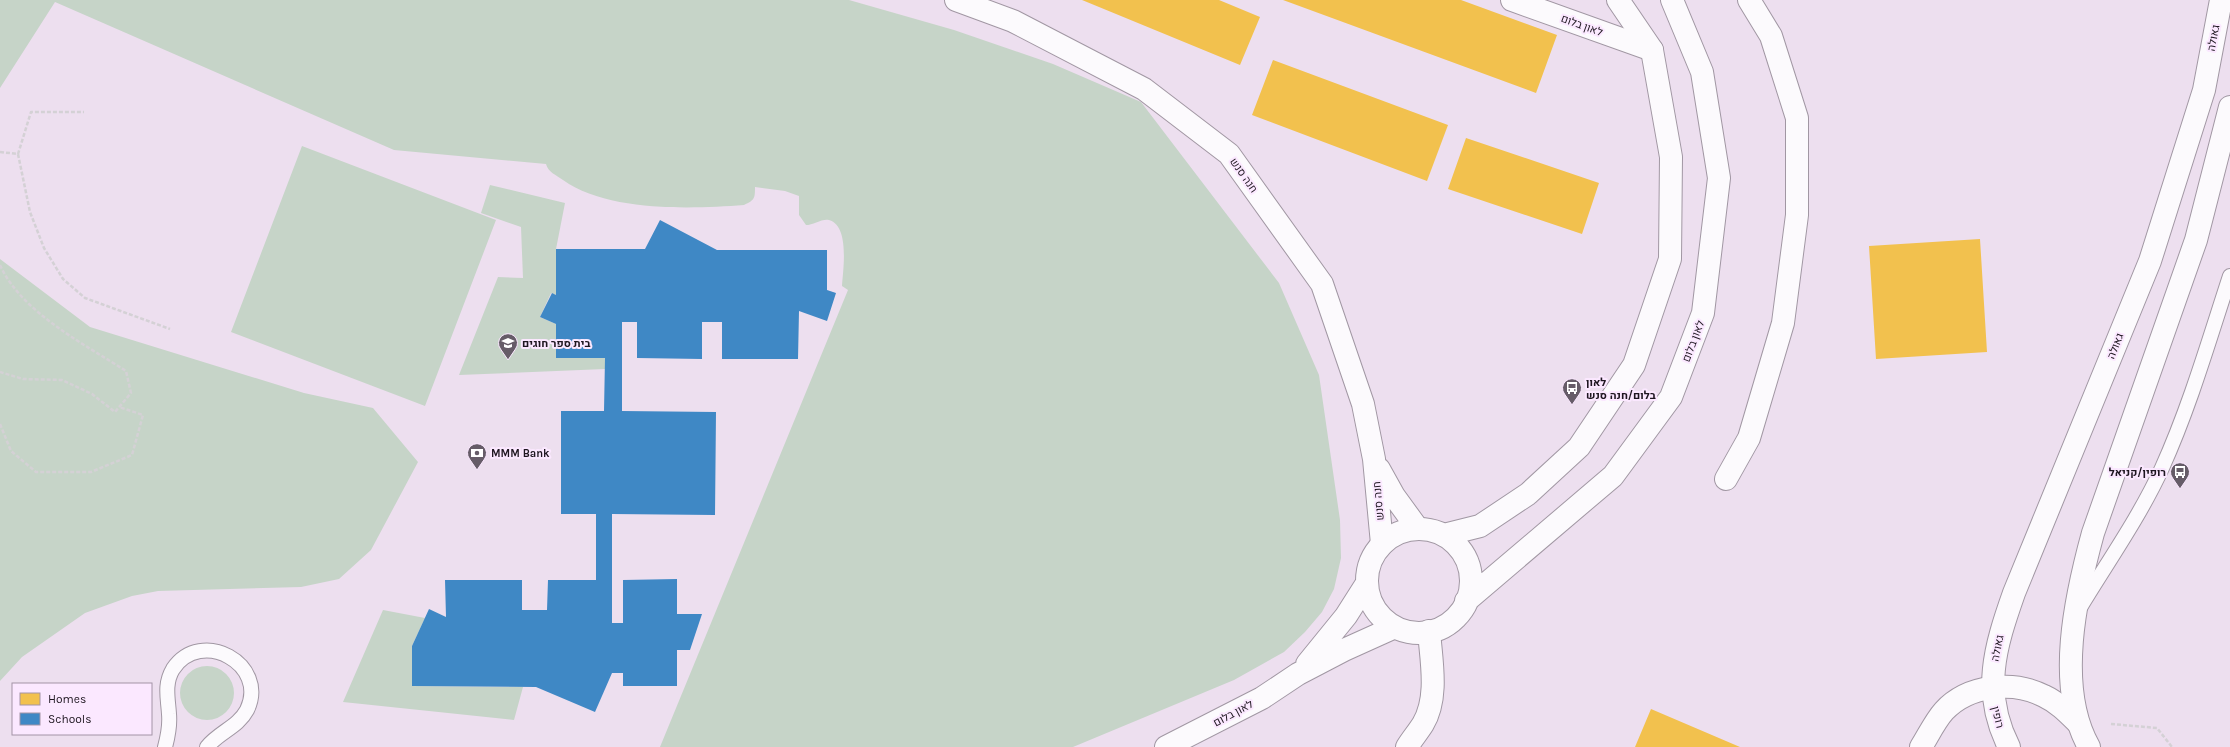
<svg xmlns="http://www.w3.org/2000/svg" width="2230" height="747" font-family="Karla,Heebo,sans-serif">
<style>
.green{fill:#c6d4c8}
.homes{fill:#f2c14e}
.schools{fill:#3f88c5}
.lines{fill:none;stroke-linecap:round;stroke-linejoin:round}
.service-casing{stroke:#a197a3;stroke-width:16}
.minor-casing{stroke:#a197a3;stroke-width:24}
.tertiary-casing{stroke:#a197a3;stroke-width:24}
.path{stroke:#d4d1d5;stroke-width:2.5;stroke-dasharray:4 2;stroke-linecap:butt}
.service{stroke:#fcfafd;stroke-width:14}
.minor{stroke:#fcfafd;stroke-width:22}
.tertiary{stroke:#fcfafd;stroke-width:22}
.labels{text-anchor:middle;stroke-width:4;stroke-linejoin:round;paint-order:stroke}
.street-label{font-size:11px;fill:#1e1620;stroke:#fbe8ff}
.poi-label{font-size:11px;font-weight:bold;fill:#1e1620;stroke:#fbe8ff;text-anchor:start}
</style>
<rect width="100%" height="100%" fill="#eddfef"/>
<!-- green -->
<path class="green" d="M0 0H849L954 30 1053 64 1141 102 1279 283 1319 375 1340 520 1341 558 1334 589 1322 612 1305 632 1284 652 1234 680 1073 747H660L848 290 842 286C843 270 850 226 829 220 823 218 813 225 806 225L799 215V196L785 191 755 187C755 198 755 200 744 205 690 209 608 212 563 180 556 175 548 172 546 164L394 150 55 2 0 88Z
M302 146 496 220 425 406 231 332Z
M490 185 565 203 556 249V295L551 293 540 317 556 324V358H605V369L459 375 498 277 523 278 521 227 481 213Z
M0 259 90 327 304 393 373 408 418 462 371 550 339 579 301 587 158 591 132 596 85 613 22 657 0 681Z
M383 610 425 618 412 646V686L523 687 514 720 343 702Z
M180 693a27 27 0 1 1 54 0a27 27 0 1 1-54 0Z"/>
<!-- homes -->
<path class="homes" d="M1082 0H1219L1260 17 1240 65Z
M1283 0H1461L1557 35 1536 93Z
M1273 60 1448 125 1427 181 1252 115Z
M1466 138 1599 183 1582 234 1448 189Z
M1980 239 1987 352 1876 359 1869 246Z
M1651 709 1740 747H1635Z"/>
<!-- schools -->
<path class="schools" d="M660 220 717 250H827V290L836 293 827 321 799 311 798 359H722V322H702V359L637 358V322H622V411L716 412 715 515 612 514V623H623V580L677 579V614H702L690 650H677V686H623V673H612L595 712 536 687 412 686V646L429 609 446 617 445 580H522V610H547L548 580H596V514H561V411H604L605 358H556V324L540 317 552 293 556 295V249H645Z"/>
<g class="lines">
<!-- service casing -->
<g class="service-casing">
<path id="service" d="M2081 606C2109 560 2140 516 2162 468 2190 406 2209 340 2230 276
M165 747C168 736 170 725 169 714 168 698 164 684 173 669 201 627 269 664 247 710 238 727 219 732 207 747"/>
</g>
<!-- minor casing -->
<g class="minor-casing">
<path id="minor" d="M956 0 1013 21 1144 89 1229 154 1322 284 1363 404 1374 459 1382 544
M1512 0 1652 50
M1379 469 1394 496 1418 529
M1726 479 1749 438 1783 323 1797 215V118L1771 36 1749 0
M1407 747C1412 739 1418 732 1423 724 1439 697 1431 660 1429 631
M1921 747C1928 736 1935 721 1944 711 1968 685 2013 680 2044 696 2057 702 2067 712 2077 722"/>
</g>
<!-- tertiary casing -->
<g class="tertiary-casing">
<path id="tertiary" d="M1367 581a52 52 0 1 1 104 0a52 52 0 1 1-104 0Z
M1444 535 1480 526 1528 494 1579 447 1634 365 1670 259 1671 157 1652 50 1618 0
M1466 601 1613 476 1671 397 1703 313 1719 178 1702 72 1672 0
M1307 664 1346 616 1367 583
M1166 747 1262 698 1298 674 1344 650 1395 627
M2009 747C1981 692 1995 647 2014 593L2150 261 2204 90 2221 0
M2089 747C2055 687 2076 595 2093 533L2196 240 2230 107"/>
</g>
<!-- path -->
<path class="path" d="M0 152 18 154 31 112H84
M18 154 30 212 44 248 63 279 85 298 170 329
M0 265C21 312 84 344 126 371L131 393 115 412 92 394 62 380 23 379 0 372
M0 424 11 451 36 472H91L132 455 143 415 119 407
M2111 724 2157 728 2172 747"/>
<!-- service -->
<use href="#service" class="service"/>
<!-- minor -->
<use href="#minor" class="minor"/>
<!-- tertiary -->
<use href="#tertiary" class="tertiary"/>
</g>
<!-- icons -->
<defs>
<g id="school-pin" transform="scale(1)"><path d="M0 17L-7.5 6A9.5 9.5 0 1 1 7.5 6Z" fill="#665c68" stroke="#fbe8ff"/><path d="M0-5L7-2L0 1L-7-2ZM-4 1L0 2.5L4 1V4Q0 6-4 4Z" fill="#fff"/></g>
<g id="bus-pin" transform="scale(1)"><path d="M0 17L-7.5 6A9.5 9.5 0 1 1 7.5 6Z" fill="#665c68" stroke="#fbe8ff"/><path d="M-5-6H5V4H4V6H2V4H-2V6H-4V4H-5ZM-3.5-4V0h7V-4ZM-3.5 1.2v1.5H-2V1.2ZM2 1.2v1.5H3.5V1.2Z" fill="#fff"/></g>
<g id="bank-pin" transform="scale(1)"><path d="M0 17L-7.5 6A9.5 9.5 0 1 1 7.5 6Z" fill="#665c68" stroke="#fbe8ff"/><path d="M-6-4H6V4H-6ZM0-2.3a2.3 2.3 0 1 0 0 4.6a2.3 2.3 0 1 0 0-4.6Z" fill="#fff"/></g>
</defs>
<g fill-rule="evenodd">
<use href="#school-pin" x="508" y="343"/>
<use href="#bus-pin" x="1572" y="388"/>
<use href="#bank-pin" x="477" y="453"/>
<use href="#bus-pin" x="2180" y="472"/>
</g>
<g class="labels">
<!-- street labels -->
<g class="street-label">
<text transform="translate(1582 25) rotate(20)" y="4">לאון בלום</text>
<text transform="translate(2213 38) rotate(-79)" y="4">גאולה</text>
<text transform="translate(1244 175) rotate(55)" y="4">חנה סנש</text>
<text transform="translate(1693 341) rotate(-69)" y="4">לאון בלום</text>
<text transform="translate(2115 346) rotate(-68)" y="4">גאולה</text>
<text transform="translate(1378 501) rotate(-95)" y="4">חנה סנש</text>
<text transform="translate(1997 648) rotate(-78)" y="4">גאולה</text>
<text transform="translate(1233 713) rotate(-28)" y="4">לאון בלום</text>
<text transform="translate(1998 717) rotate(76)" y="4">רופין</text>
</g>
<!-- poi labels -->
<g class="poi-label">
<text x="522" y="347">בית ספר חוגים</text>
<text x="1586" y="386">לאון<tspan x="1586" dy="13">בלום/חנה סנש</tspan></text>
<text x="491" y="457">MMM Bank</text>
<text x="2166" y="476" text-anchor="end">רופין/קניאל</text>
</g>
</g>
<!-- legend -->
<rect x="12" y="683" width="140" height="52" fill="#fbe8ff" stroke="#a394a6"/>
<rect x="20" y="693" width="20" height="12" fill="#f2c14e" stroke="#a394a6"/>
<text x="48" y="703" font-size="12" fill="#1e1620">Homes</text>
<rect x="20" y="713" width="20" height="12" fill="#3f88c5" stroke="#a394a6"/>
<text x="48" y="723" font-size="12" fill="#1e1620">Schools</text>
</svg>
